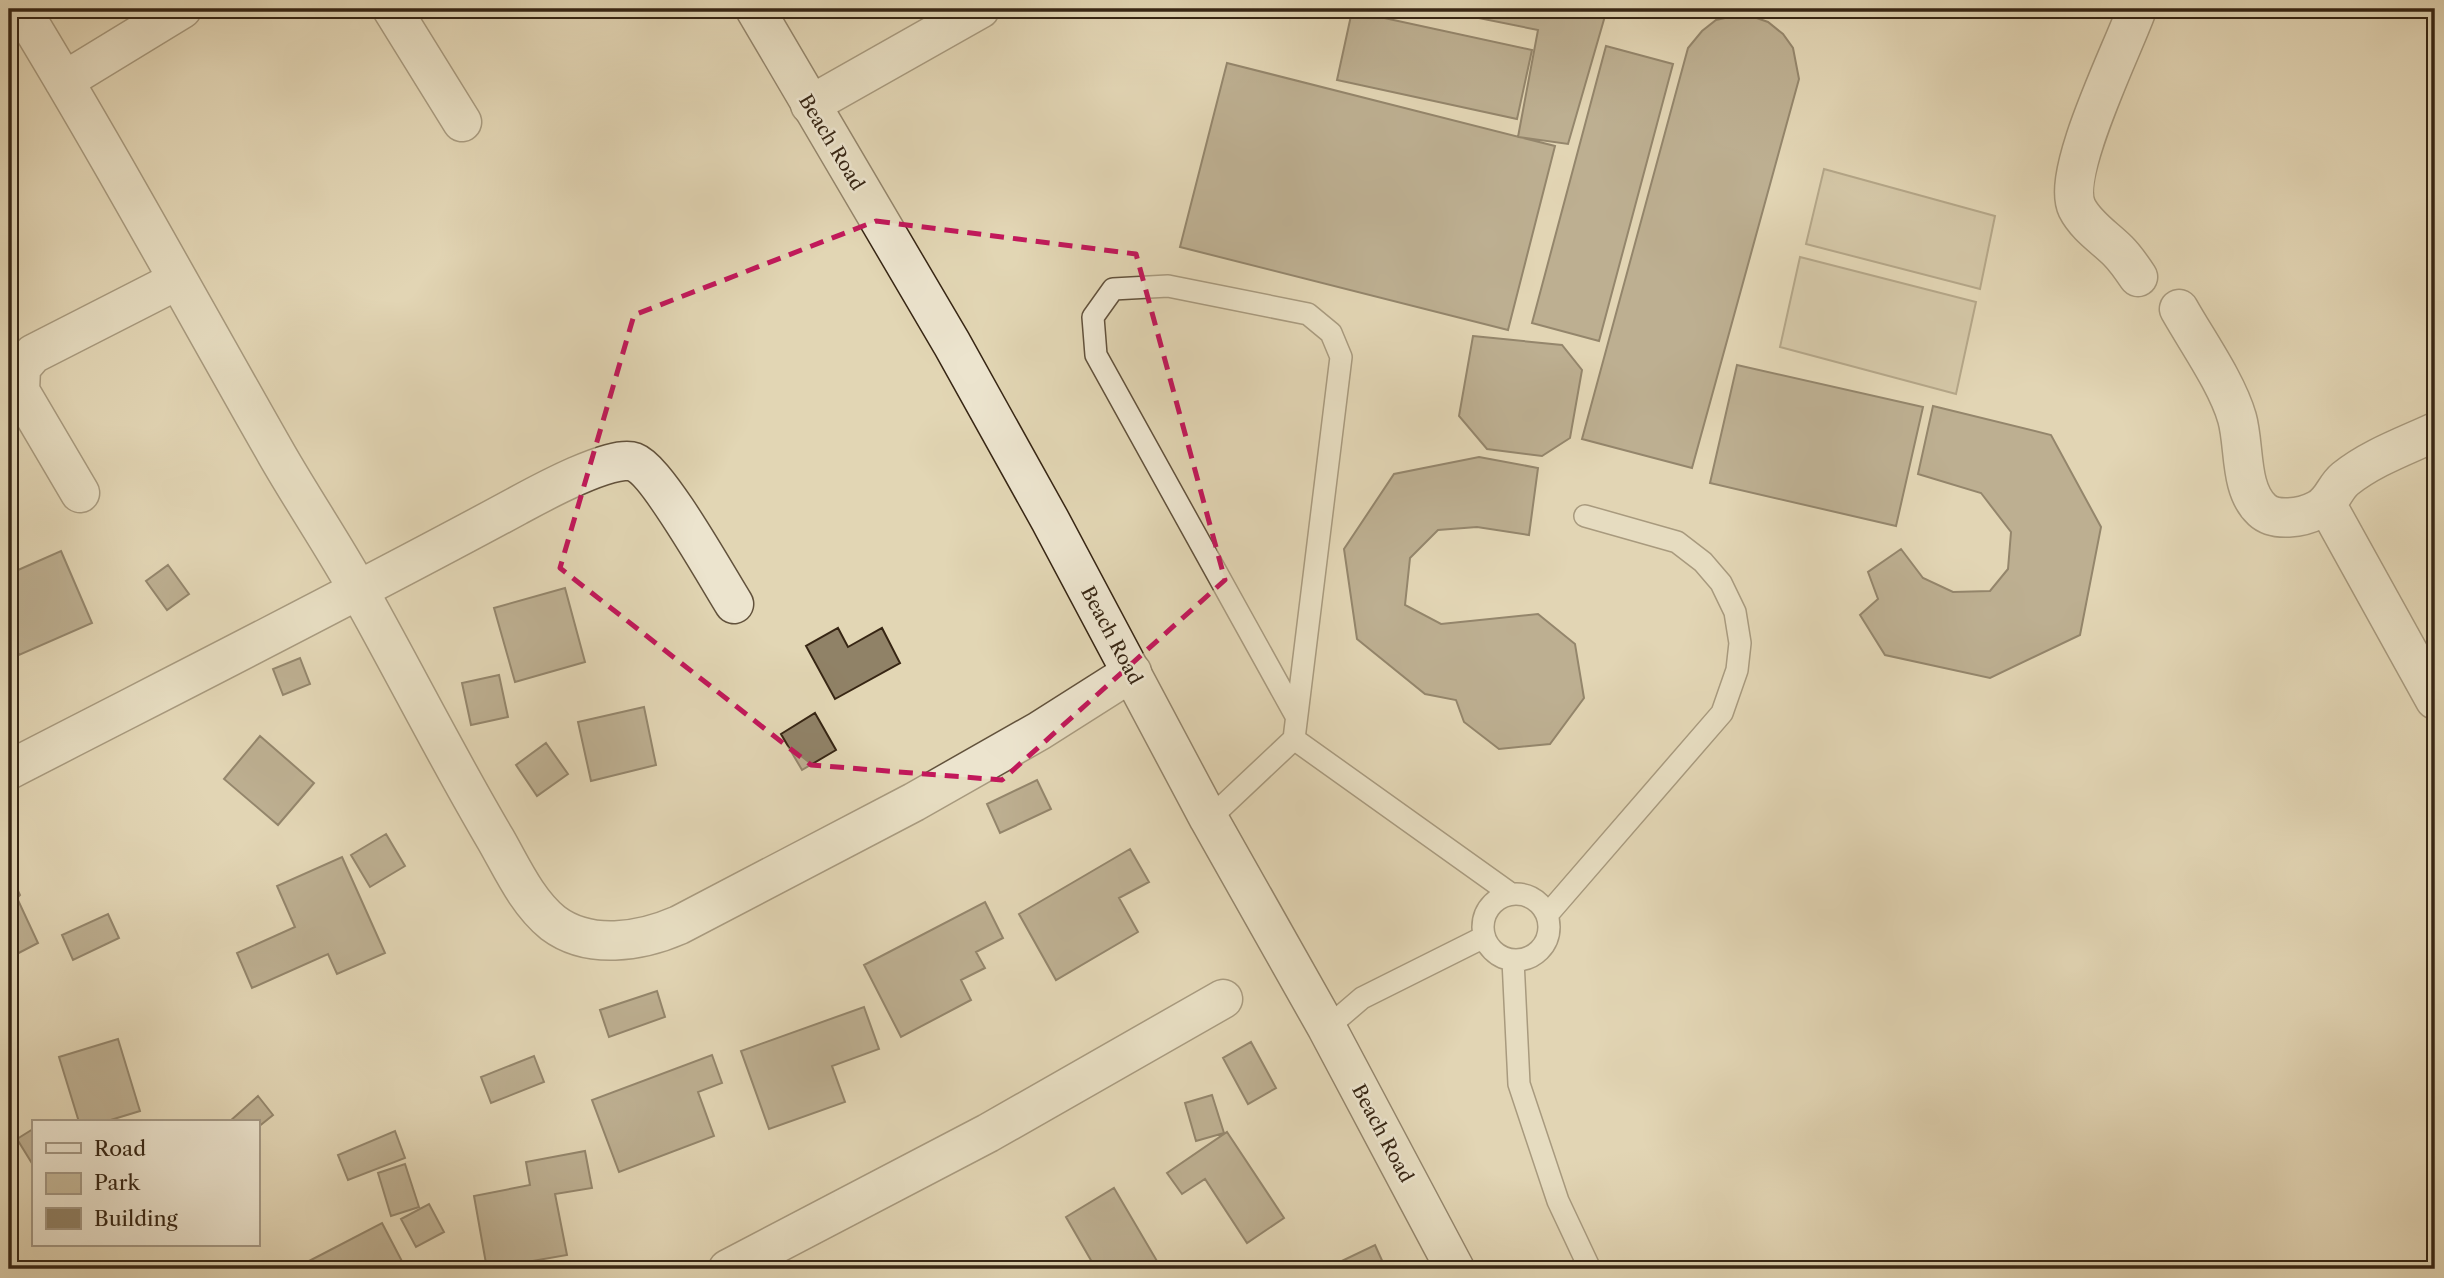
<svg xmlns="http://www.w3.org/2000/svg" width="2444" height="1278" font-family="'Libre Caslon Text',serif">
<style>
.green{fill:#c5b899;stroke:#7e6f56;stroke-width:2}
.building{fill:#908267;stroke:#372614;stroke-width:2}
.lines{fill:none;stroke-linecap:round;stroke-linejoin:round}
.lane-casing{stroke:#62523c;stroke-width:24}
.street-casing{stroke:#62523c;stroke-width:41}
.secondary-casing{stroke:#372614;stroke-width:41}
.lane{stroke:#ece4ce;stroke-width:21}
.street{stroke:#ece4ce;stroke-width:38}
.secondary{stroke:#ece4ce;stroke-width:38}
.marked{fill:none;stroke:#c2185b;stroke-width:5;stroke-dasharray:14 9;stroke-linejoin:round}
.labels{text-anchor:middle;stroke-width:5;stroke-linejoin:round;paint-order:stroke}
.street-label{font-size:19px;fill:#372614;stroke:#ece4ce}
</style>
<rect width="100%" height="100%" fill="#e2d6b4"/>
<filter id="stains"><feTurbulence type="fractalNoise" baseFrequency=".00286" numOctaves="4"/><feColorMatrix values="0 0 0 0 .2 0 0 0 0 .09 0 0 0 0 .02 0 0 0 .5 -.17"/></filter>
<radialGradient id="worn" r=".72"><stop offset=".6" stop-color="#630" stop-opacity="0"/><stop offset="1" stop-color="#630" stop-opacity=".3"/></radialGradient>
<!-- green -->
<path class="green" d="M1824 169 1995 216 1980 289 1806 244Z
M1800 257 1976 302 1956 394 1780 347Z"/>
<!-- building -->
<path class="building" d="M1447 9H1607L1568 144 1518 137 1538 30 1454 13Z
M1352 11 1532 50 1517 119 1337 80Z
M1734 16H1751L1768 22 1783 34 1793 48 1799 79 1692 468 1582 439 1688 48 1702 31 1716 20Z
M1606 46 1673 64 1599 341 1532 323Z
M1227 63 1555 146 1508 330 1180 247Z
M1473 336 1562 345 1582 370 1570 438 1542 456 1487 449 1459 416Z
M1737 365 1923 407 1896 526 1710 483Z
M1933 406 2051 435 2101 527 2080 635 1990 678 1885 655 1860 615 1878 599 1868 572 1901 549 1923 578 1953 592 1990 591 2008 569 2011 532 1981 493 1918 474Z
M1479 457 1538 468 1529 535 1477 527 1438 530 1410 558 1405 605 1441 624 1538 614 1575 644 1584 698 1550 744 1499 749 1464 722 1456 700 1425 694 1357 639 1344 549 1394 474Z
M61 551 92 623 19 655 9 631V574Z
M168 565 189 594 167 610 146 581Z
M565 588 585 662 515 682 494 608Z
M838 628 848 647 882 628 900 663 835 699 806 646Z
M300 658 310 684 283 695 273 669Z
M499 675 508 717 471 725 462 683Z
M644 707 656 765 591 781 578 722Z
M815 713 836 750 802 770 781 734Z
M260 736 314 783 278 825 224 779Z
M546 743 568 774 537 796 516 765Z
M1037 780 1051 809 1000 833 987 804Z
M386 834 405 866 370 887 351 855Z
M1130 849 1149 882 1119 898 1138 932 1056 980 1019 914Z
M342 857 385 953 337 974 328 954 252 988 237 953 295 927 277 886Z
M11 876 20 895 17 898 38 943 9 958V877Z
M985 902 1003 938 976 952 985 968 961 980 971 1000 901 1037 864 965Z
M108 914 119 938 73 960 62 935Z
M657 991 665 1017 609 1037 600 1010Z
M864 1007 879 1049 832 1066 845 1102 769 1129 741 1051Z
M118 1039 140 1111 104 1122H79L59 1057Z
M1251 1042 1276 1088 1248 1104 1223 1058Z
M712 1055 722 1083 698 1092 714 1136 619 1172 592 1100Z
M534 1056 544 1082 491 1103 481 1077Z
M1212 1095 1224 1133 1196 1141 1185 1103Z
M258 1096 273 1115 257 1128V1122H229Z
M33 1129V1165L17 1139Z
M395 1131 405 1158 348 1180 338 1155Z
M1227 1132 1284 1218 1247 1243 1205 1179 1182 1194 1167 1173Z
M585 1151 592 1188 555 1194 567 1255 487 1269 474 1196 530 1185 526 1162Z
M405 1164 419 1207 391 1216 378 1173Z
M1114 1188 1157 1261 1142 1269H1096L1066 1217Z
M429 1204 444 1232 416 1247 401 1219Z
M382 1223 406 1269H313L309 1261Z
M1375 1245 1385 1267 1381 1269H1325Z"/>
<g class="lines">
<!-- lane casing -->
<g class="lane-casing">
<path id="lane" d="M1294 739 1511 894
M1209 819 1294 739 1341 357 1331 333 1308 314 1168 286 1113 289 1093 317 1096 355 1296 716
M1483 927a33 33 0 1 1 66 0a33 33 0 1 1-66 0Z
M1547 915 1722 713 1737 670 1740 643 1735 612 1721 583 1703 562 1677 542 1585 516
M1513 960 1519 1084 1558 1201 1590 1269
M1327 1028 1362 998 1484 937"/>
</g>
<!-- street casing -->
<g class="street-casing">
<path id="street" d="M21 9C110 155 192 306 277 455 304 502 334 546 360 593 406 675 448 759 496 840 512 868 527 902 553 923 589 950 640 942 679 925L914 802 1039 731 1132 672
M392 9 462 122
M2137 9C2123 49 2060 173 2077 208 2086 226 2105 238 2118 251 2126 259 2132 268 2138 277
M64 81 182 9
M810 105 980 9
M2179 309C2197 341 2227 383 2237 418 2245 446 2239 489 2262 510 2275 522 2302 518 2317 510 2332 503 2334 488 2345 479 2371 458 2405 446 2435 432
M80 493 20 391 21 368 33 354 178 280
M2327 505 2435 700
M9 770C178 683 349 597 517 506 539 494 612 454 634 462 658 471 717 577 734 604
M728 1269 988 1133 1223 999"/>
</g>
<!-- secondary casing -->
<g class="secondary-casing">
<path id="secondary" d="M755 9 952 344 1050 520 1209 819 1327 1028 1455 1269"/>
</g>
<!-- lane -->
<use href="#lane" class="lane"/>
<!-- street -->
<use href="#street" class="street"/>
<!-- secondary -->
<use href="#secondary" class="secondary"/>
</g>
<!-- marked area -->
<path d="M0 0H2444V1278H0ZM876 221 1136 254 1225 580 1002 780 811 765 560 568 634 315Z" fill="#e2d6b4" fill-opacity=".55" fill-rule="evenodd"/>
<path class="marked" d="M876 221 1136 254 1225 580 1002 780 811 765 560 568 634 315Z"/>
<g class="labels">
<!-- street labels -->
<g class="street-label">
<text transform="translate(832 142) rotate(59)" y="7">Beach Road</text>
<text transform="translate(1112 635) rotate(62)" y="7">Beach Road</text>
<text transform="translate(1383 1133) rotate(62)" y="7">Beach Road</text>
</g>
</g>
<!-- margin -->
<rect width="2444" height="1278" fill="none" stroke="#e2d6b4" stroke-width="35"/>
<rect x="10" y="10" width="2423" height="1257" fill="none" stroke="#372614" stroke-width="3.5"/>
<rect x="18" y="18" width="2409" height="1243" fill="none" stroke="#372614" stroke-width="2"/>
<!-- legend -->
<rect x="32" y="1120" width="228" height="126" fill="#ece4ce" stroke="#a49884" stroke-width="2"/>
<rect x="46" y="1143" width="35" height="10" fill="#ece4ce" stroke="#a49884" stroke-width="2"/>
<text x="94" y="1156" font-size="21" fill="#372614">Road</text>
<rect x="46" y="1173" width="35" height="21" fill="#c5b899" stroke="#a49884" stroke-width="2"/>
<text x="94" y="1190" font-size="21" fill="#372614">Park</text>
<rect x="46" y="1208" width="35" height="21" fill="#908267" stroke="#a49884" stroke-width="2"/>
<text x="94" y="1226" font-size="21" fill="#372614">Building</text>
<rect width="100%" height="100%" filter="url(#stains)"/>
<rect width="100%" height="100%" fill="url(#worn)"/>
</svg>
